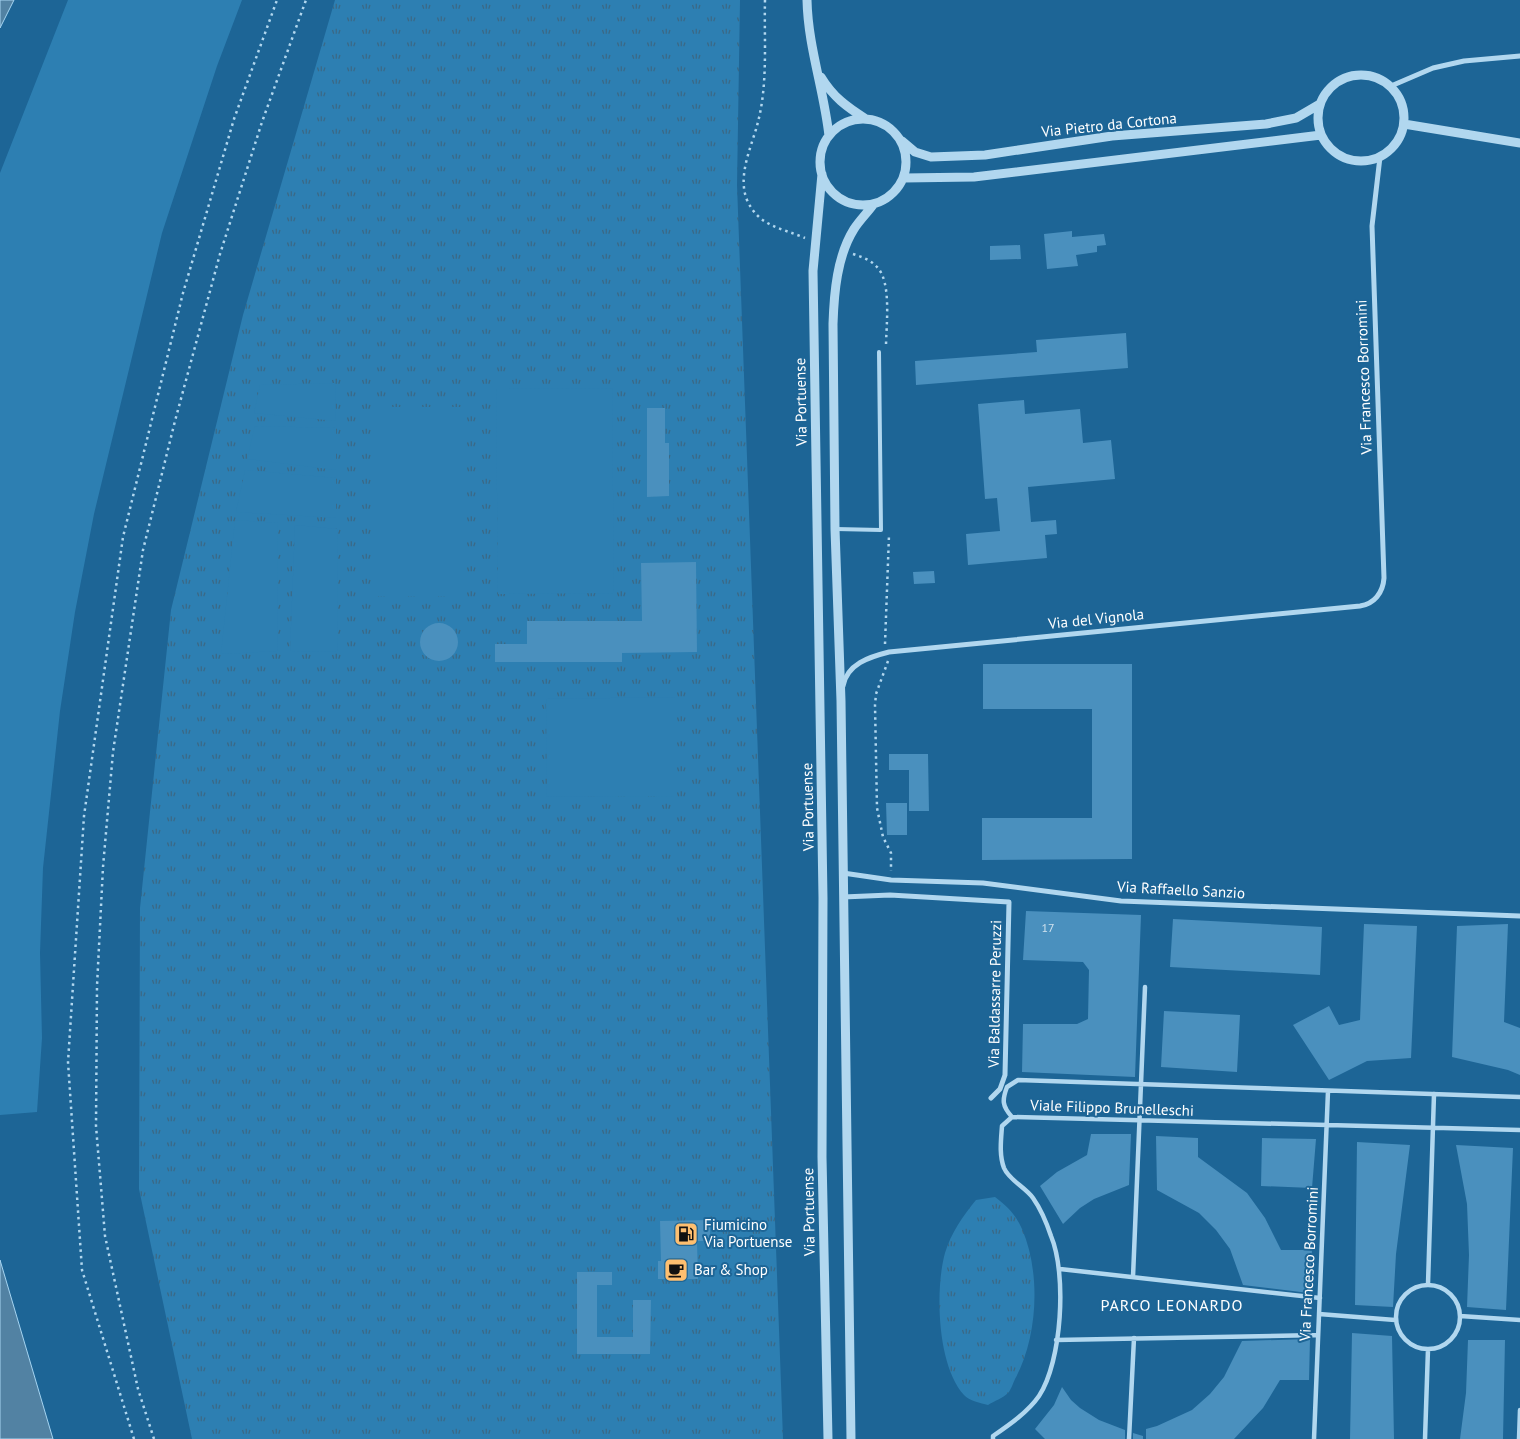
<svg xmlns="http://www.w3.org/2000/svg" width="1520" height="1439" font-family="'PT Sans',sans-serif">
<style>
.grass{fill:url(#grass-tufts)}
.green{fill:#2d7fb2}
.water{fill:#5282a3;stroke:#a5d4f1}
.building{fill:#4a90be}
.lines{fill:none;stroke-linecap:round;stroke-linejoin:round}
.path{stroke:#b1d7ef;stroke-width:2.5;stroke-dasharray:2.5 4;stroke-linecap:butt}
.service{stroke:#b1d7ef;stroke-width:4}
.pedestrian{stroke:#b1d7ef;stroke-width:4.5}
.minor{stroke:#b1d7ef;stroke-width:5}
.tertiary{stroke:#b1d7ef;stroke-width:9}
.labels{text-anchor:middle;stroke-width:4;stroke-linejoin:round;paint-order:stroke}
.number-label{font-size:12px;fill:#d2e3ef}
.street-label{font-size:15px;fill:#fff;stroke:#1d6596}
.poi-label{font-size:15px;fill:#fff;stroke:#1d6596;text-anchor:start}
.neighbourhood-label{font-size:16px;letter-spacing:1px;fill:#fff;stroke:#1d6596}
</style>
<defs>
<pattern id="grass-tufts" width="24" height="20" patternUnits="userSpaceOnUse" patternTransform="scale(1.25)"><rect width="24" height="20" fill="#2d7fb2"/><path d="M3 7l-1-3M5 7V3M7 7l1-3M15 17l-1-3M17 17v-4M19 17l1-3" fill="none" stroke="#3b6884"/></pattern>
</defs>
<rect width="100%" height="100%" fill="#1d6596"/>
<!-- grass -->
<path class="grass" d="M335 0H740L737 185 783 1439H192L139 1189 140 908 171 610 243 315Z
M995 1197C1007 1206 1016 1215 1022 1229 1041 1273 1038 1337 1015 1379 1013 1383 1011 1390 1008 1393 1003 1398 994 1401 988 1405 981 1403 969 1401 964 1395 937 1366 935 1289 945 1253 951 1233 963 1216 976 1200Z"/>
<!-- green -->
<path class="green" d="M68 0H242L217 66 162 233 94 514 75 612 60 711 43 868 40 953 42 1038 37 1112 0 1115V173Z
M335 383 336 421 254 413 260 385Z
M612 388 614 593 498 594 496 389Z
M371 407H462V596H371Z
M255 426 336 428V470L247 459Z
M245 470 336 478V518L236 512Z
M235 520 278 523 277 651 221 654Z
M295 525 338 529 337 651 290 652Z
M675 697V796L547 797 546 699Z"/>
<!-- water -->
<path class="water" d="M0 0H14L0 28Z
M0 1260 53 1439H0Z"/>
<!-- building -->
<path class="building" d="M1072 231V237L1104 234 1106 245 1097 246V252L1076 255 1078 266 1047 269 1044 234Z
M1020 245 1021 259 990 260V246Z
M1126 333 1128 368 916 385 915 361 1037 352 1036 340Z
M1024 400 1025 414 1080 409 1083 443 1111 440 1115 479 1028 487 1031 522 1056 520 1057 534 1045 535 1047 558 968 565 966 534 1000 531 997 498 985 499 978 404Z
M647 408H665V443H669V496L647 497Z
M696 562 697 652 622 653V662H495V644H527V621H642L641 563Z
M934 571 935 583 914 584 913 572Z
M420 642a19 19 0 1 1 38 0a19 19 0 1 1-38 0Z
M983 664H1132V859L982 860V818H1092V709H983Z
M889 754H928L929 811H909V770H889Z
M886 803H907V835H887Z
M1026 911 1141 915 1135 1077 1022 1072 1023 1024H1077L1088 1019 1089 970 1083 962 1023 960Z
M1173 919 1322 927 1320 975 1170 967Z
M1364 924 1417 926 1411 1058 1367 1061 1329 1080 1293 1025 1329 1006 1339 1025 1360 1020Z
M1508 924 1504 1022 1520 1028V1075L1508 1070 1452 1057 1457 926Z
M1164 1011 1240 1015 1237 1072 1161 1067Z
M1091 1134H1131L1129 1185 1094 1199 1080 1208 1063 1224 1040 1186 1057 1172 1087 1155Z
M1156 1136 1198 1138V1157L1247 1193 1265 1218 1281 1250H1312L1309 1293 1243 1285 1230 1249 1216 1230 1199 1213 1157 1190Z
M1262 1138 1316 1139 1312 1188 1261 1186Z
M1357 1142 1410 1145 1396 1254 1393 1307 1355 1305Z
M1456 1145 1513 1148 1506 1310 1467 1307 1469 1255 1467 1204Z
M710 1220V1241H697L698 1279H658V1261H661L660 1221Z
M577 1272H612V1285H597V1337H633V1300H651L650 1354H577Z
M1352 1333 1392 1336 1394 1439H1350Z
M1310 1339 1309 1380H1280L1263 1408 1234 1439H1146V1429L1157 1426 1192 1410 1210 1394 1224 1377 1242 1341Z
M1468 1340H1505L1503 1439H1460L1466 1393Z
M1062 1387 1071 1400 1080 1408 1099 1420 1125 1430V1439H1045L1035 1429 1054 1405Z
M1133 1433 1143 1436V1439H1133Z"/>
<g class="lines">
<!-- path -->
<path class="path" d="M765 0C764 40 768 83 758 122 752 146 737 175 747 200 759 227 782 228 805 238
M853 254C862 257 871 260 877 267 892 282 886 326 886 347
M885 644 889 535
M888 661 876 694 875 705 877 808 883 837 891 853V871
M134 1439 82 1270 68 1062 84 816 123 537 183 293 234 119 277 0
M154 1439 138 1389 105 1236 96 1126 97 986 103 867 113 752 143 550 175 421 220 254 262 122 306 0"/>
<!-- service -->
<path class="service" d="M836 529 881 530 879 352"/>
<!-- pedestrian -->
<path class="pedestrian" d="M1520 1097 1018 1080 1007 1087C1002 1100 1002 1106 1012 1117L1520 1130
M1060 1269 1320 1298
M1133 1277 1145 987
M1428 1284 1434 1094
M1396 1317a32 32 0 1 1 64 0a32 32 0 1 1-64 0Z
M1319 1314 1395 1320
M1460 1316 1520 1320
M1056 1340 1318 1335
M993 1439V1436C1009 1425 1028 1412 1039 1396 1062 1361 1067 1274 1051 1236 1047 1224 1040 1208 1033 1198 1025 1187 1009 1180 1004 1168 999 1155 1001 1140 1002 1126L1012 1117
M1129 1439 1134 1338
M1314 1439 1328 1091
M1425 1439 1428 1349
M1519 1439 1520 1410"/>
<!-- minor -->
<path class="minor" d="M1391 86 1433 68 1464 61 1520 56
M843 686C847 664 869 657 889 652L1360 606C1374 604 1383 593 1384 578L1372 226 1380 157
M843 873 891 880 983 883 1121 901 1520 916
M843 897 890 895 1009 902 1005 1075 1000 1089 991 1098"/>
<!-- tertiary -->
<path class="tertiary" d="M807 0C808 47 824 90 829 136
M1318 118a43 43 0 1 1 86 0a43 43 0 1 1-86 0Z
M821 77C833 97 847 107 866 119
M820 162a43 43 0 1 1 86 0a43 43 0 1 1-86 0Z
M1404 124 1520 143
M902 141 915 152 931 157 985 155 1112 136 1266 124 1296 118 1320 104
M822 174 813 271 823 898 822 1157 828 1439
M904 178 974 177 1321 135
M851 1439 841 701 835 529 833 324C834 293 837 256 854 229 859 221 867 213 873 205"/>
</g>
<!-- icons -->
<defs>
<g id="fuel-square" transform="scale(1.25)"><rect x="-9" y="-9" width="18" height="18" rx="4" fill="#febf70" stroke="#1d6596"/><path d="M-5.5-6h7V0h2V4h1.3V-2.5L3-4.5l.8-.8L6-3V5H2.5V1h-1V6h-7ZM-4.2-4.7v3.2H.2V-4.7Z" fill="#111"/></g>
<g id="cafe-square" transform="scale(1.25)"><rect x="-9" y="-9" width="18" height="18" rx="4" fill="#febf70" stroke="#1d6596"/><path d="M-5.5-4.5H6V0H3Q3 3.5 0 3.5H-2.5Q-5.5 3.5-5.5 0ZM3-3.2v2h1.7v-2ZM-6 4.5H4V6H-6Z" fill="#111"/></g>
</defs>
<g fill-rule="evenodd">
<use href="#fuel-square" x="686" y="1234"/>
<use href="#cafe-square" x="676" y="1270"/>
</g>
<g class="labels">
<!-- number labels -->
<g class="number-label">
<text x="1048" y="932">17</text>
</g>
<!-- street labels -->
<g class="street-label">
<text transform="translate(1109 125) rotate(-6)" y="5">Via Pietro da Cortona</text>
<text transform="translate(1364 377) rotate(-92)" y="5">Via Francesco Borromini</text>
<text transform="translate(801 402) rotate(-91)" y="5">Via Portuense</text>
<text transform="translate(1096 619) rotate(-6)" y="5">Via del Vignola</text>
<text transform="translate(808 807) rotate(-91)" y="5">Via Portuense</text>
<text transform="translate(1181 890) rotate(3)" y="5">Via Raffaello Sanzio</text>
<text transform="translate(995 994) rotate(-89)" y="5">Via Baldassarre Peruzzi</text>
<text transform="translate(1112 1108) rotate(2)" y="5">Viale Filippo Brunelleschi</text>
<text transform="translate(809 1212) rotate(-91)" y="5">Via Portuense</text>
<text transform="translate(1309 1264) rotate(-87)" y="5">Via Francesco Borromini</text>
</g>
<!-- poi labels -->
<g class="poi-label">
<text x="704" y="1230">Fiumicino<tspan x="704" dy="17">Via Portuense</tspan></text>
<text x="694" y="1275">Bar &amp; Shop</text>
</g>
<!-- neighbourhood labels -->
<g class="neighbourhood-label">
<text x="1172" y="1311">PARCO LEONARDO</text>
</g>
</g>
</svg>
